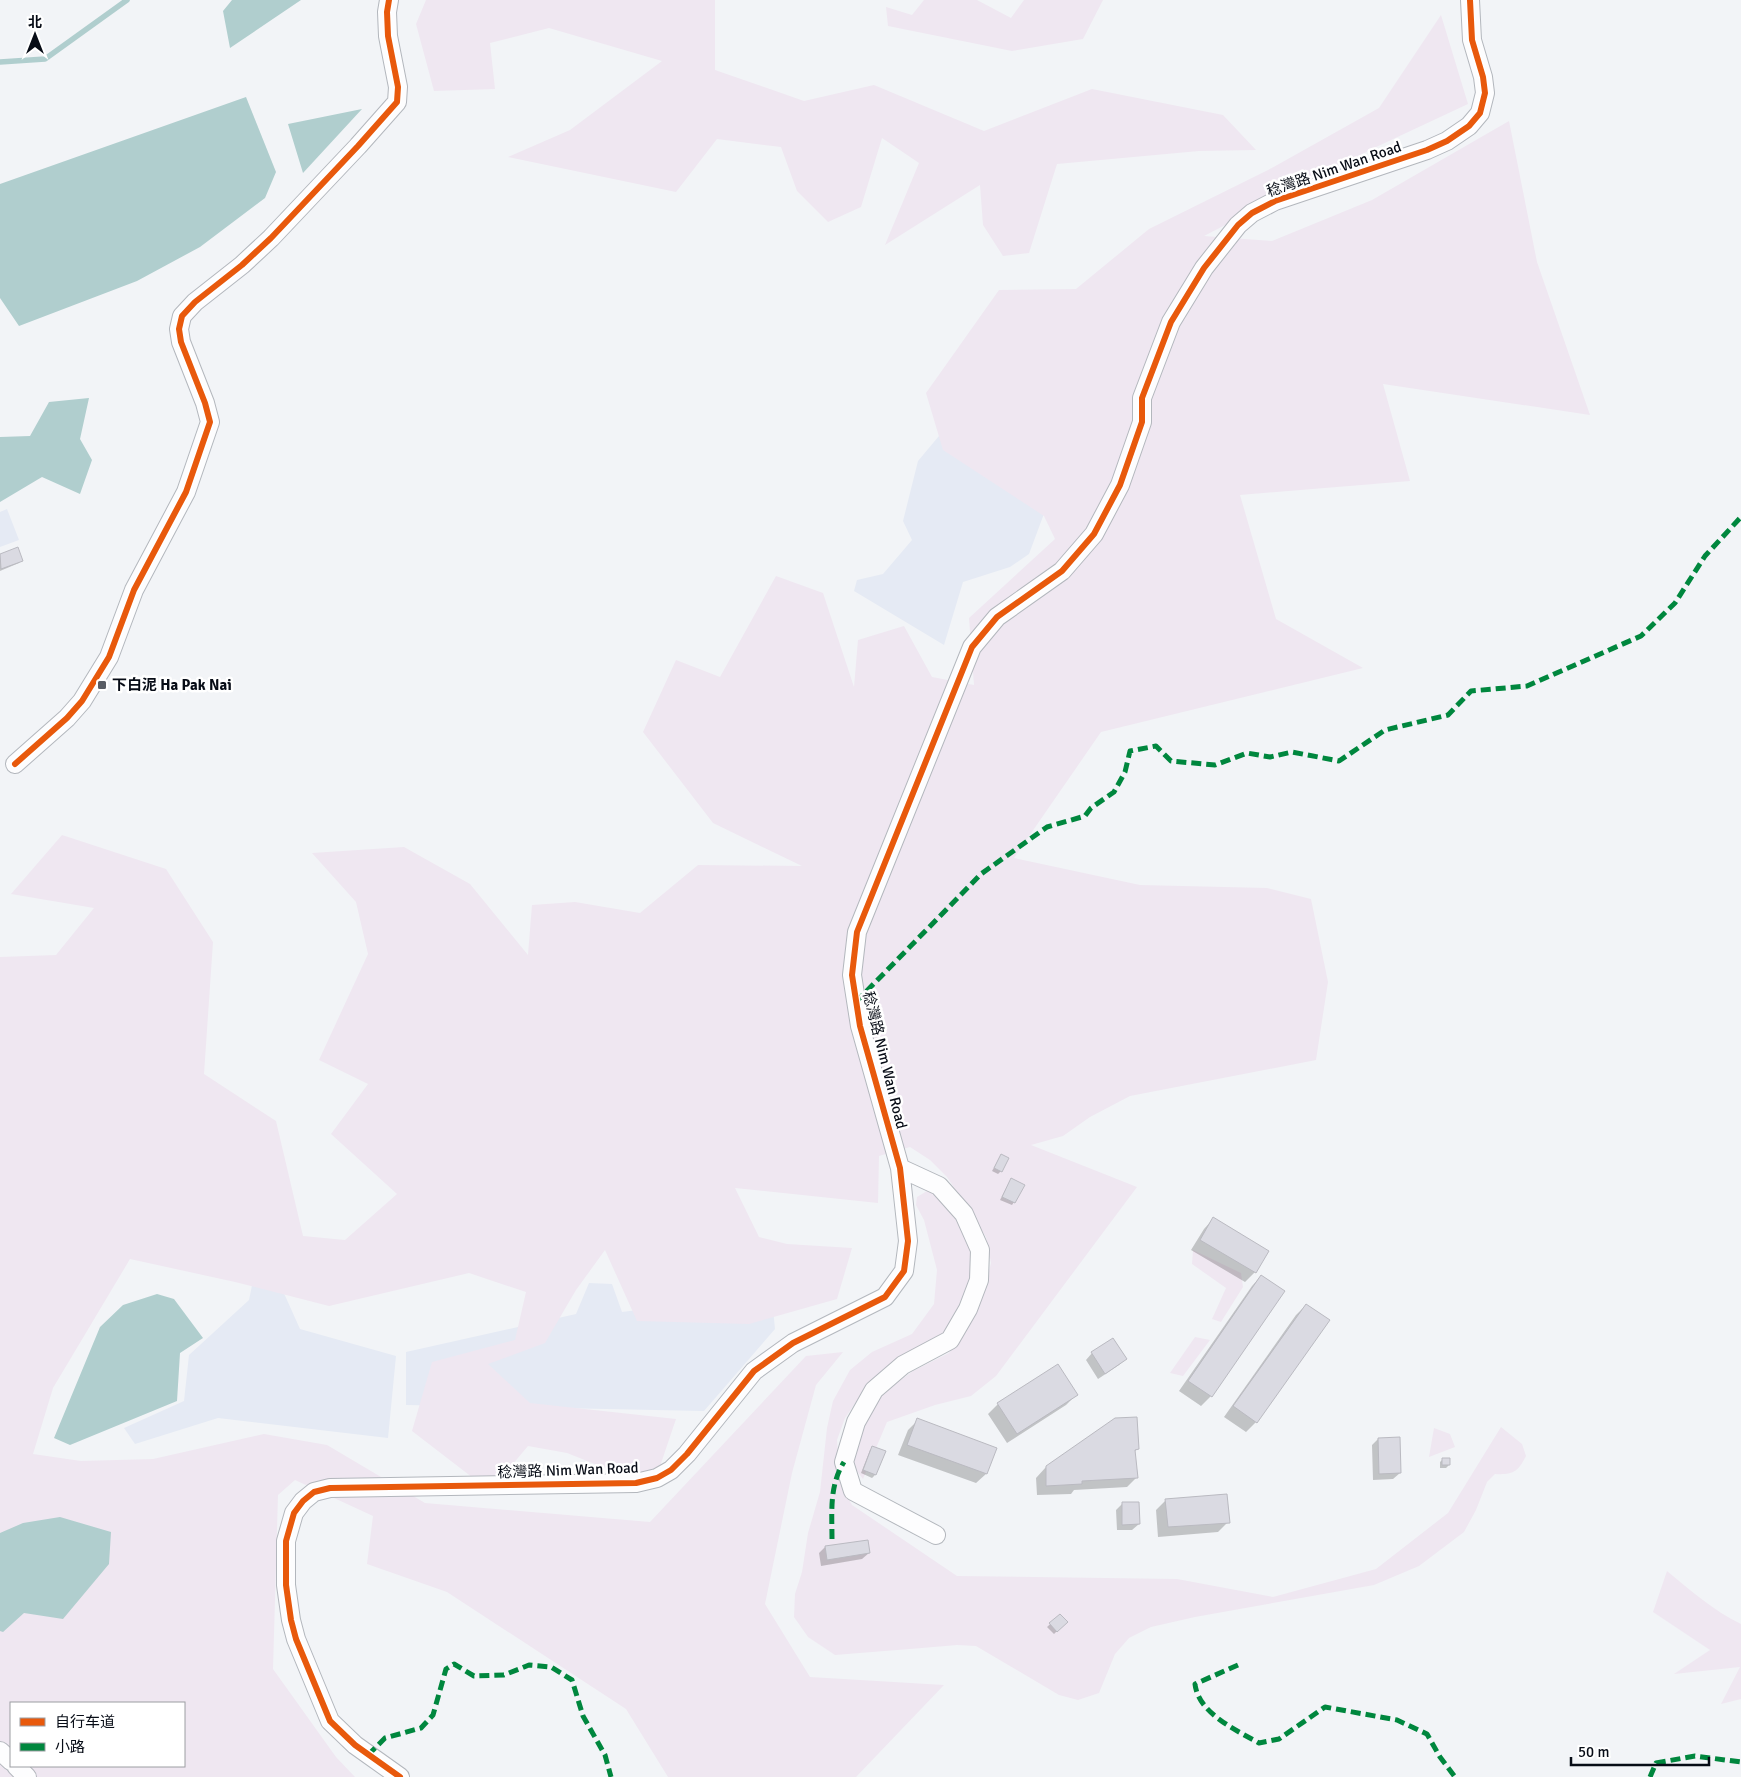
<svg xmlns="http://www.w3.org/2000/svg" width="1741" height="1777" font-family="Signika,'Noto Sans SC',sans-serif">
<style>
.built{fill:#e5eaf4}
.green{fill:#efe7f1;fill-rule:evenodd}
.water{fill:#b0cece}
.shadow{fill:#0003}
.lines{fill:none;stroke-linecap:round;stroke-linejoin:round}
.stream{stroke:#b0cece;stroke-width:5.5}
.building{fill:#dadae2;stroke:#babac1}
.minor-casing{stroke:#b3b7bd;stroke-width:20}
.minor{stroke:#fdfdfe;stroke-width:18}
.quiet{stroke:#00873e;stroke-width:5;stroke-dasharray:10 5;stroke-linecap:butt}
.cycleway-casing{stroke:#fff;stroke-width:9}
.cycleway{stroke:#e8590c;stroke-width:6}
.poi-dot{fill:#595d65;stroke:#fff;stroke-width:2}
.labels{text-anchor:middle;stroke-width:5;stroke-linejoin:round;paint-order:stroke}
.street-label{font-size:15px;fill:#070c16;stroke:#fff}
.poi-label{font-size:15px;font-weight:bold;fill:#070c16;stroke:#fff;text-anchor:start}
</style>
<rect width="100%" height="100%" fill="#f2f4f7"/>
<!-- built -->
<path class="built" d="M944 430 1048 503 1029 554 1010 567 963 582 944 645 854 591 857 580 883 574 912 540 903 521 918 461Z
M7 509 19 540 0 547V512Z
M255 1271H274L300 1329 396 1356 388 1438 218 1418 135 1444 124 1428 184 1401 189 1355 249 1300Z
M589 1283 612 1284 622 1312 684 1304 773 1309 775 1329 704 1411 406 1405V1352L576 1314Z"/>
<!-- green -->
<path class="green" d="M426 0H715V70L804 101 874 85 984 131 1092 89 1223 115 1256 150 1199 151 1057 164 1029 253 1003 256 983 225 980 185 885 245 919 163 882 138 861 207 828 222 797 191 781 147 717 139 676 192 508 157 570 130 662 61 549 28 490 43 495 89 434 91 416 24Z
M924 0H977L1011 18 1024 0H1103L1083 39 1012 51 888 26 886 7 912 15Z
M1441 15 1468 104 1374 148 1204 236 1272 241 1372 200 1509 121 1537 262 1590 415 1383 384 1410 481 1240 495 1276 619 1363 668 1101 732 1014 858 1140 885 1267 888 1311 899 1328 982 1316 1060 1130 1096 1090 1117 1063 1136 1031 1145 1137 1187 996 1376 971 1396 935 1405 887 1422 863 1479 854 1467V1450L870 1410 883 1393 913 1371 949 1353 973 1318 984 1292 991 1263 986 1237 968 1208 947 1177 930 1160 910 1147 879 1156 878 1203 735 1188 759 1237 787 1244 852 1248 837 1299 749 1324 637 1321 605 1250 576 1290 545 1343 488 1364 530 1403 676 1419 653 1487 567 1453 528 1446 490 1491 412 1431 432 1362 515 1340 526 1292 469 1273 329 1306 235 1282 130 1259 53 1388 33 1454 81 1461 153 1459 264 1434 327 1445 425 1503 650 1522 806 1356 843 1352 816 1385 792 1473 765 1604 810 1677 944 1685 856 1777H668L626 1709 447 1592 367 1564 373 1516 295 1480 278 1495 273 1669 336 1757 355 1777H0V957L56 955 94 908 11 894 62 835 166 869 213 942 204 1074 276 1121 303 1236 345 1240 397 1194 331 1134 368 1084 319 1060 368 954 356 902 312 853 404 847 470 884 528 955 532 905 575 902 640 913 698 865 802 866 713 823 643 732 676 660 720 677 776 576 823 593 854 687 858 640 904 626 932 677 974 685 969 618 1055 539 1044 516 943 450 926 393 999 290 1076 289 1149 229 1268 170 1379 108ZM11 1703H184V1766H11Z
M927 1191 939 1194 955 1217 968 1240 972 1264 967 1292 955 1320 937 1340 869 1383 845 1418 837 1440 839 1472 843 1489 852 1505 957 1576 1177 1579 1273 1597 1376 1569 1448 1513 1501 1427 1522 1444 1526 1456C1518 1472 1513 1475 1495 1474L1487 1482 1476 1510 1464 1532 1419 1566 1374 1585 1195 1617 1151 1627 1129 1638 1115 1654 1099 1693 1078 1700 1059 1695 976 1646 957 1645 922 1648 835 1655 808 1637 794 1617 795 1594 802 1572 808 1533 820 1492 827 1428 833 1401 850 1370 872 1352 912 1334 934 1304 937 1270 924 1220 916 1205 917 1197Z
M1193 1250 1241 1273 1243 1287 1221 1322 1212 1319 1226 1288 1192 1264Z
M1195 1337 1210 1340 1183 1376 1170 1373Z
M1434 1428 1450 1434 1455 1447 1429 1457Z
M1667 1571C1690 1590 1714 1611 1741 1624V1699L1721 1704 1740 1667 1674 1674 1710 1650 1653 1612Z"/>
<!-- water -->
<path class="water" d="M232 0H301L230 48 223 11Z
M246 97 276 172 265 198 200 247 137 281 19 326 0 298V184Z
M362 109 303 173 288 124Z
M89 398 80 439 92 460 80 494 42 477 0 502V437L30 436 49 402Z
M157 1294 174 1299 203 1338 180 1353 177 1401 70 1445 54 1438 100 1327 123 1305Z
M60 1517 111 1532 109 1564 63 1619 24 1613 3 1632 0 1631V1533L23 1523Z"/>
<!-- shadow -->
<path class="shadow" d="M17 549 21 560 19 563 0 571V555Z
M1001 1155V1171L998 1174 992 1171Z
M1011 1179 1014 1202 1012 1205 1000 1200Z
M1213 1219 1267 1251 1255 1272 1245 1282 1191 1250 1204 1229Z
M1261 1276 1211 1396 1201 1406 1179 1391 1252 1286Z
M1306 1305 1328 1321 1256 1422 1246 1432 1224 1417 1296 1315Z
M1092 1353 1126 1359 1119 1365 1098 1379 1086 1360Z
M1057 1366 1076 1395 1066 1405 1007 1443 988 1414 998 1404Z
M918 1420 986 1474 976 1483 898 1455 908 1430Z
M1378 1439 1400 1473 1393 1479 1373 1480 1372 1445Z
M873 1448 884 1452 875 1475 872 1478 861 1473 870 1450Z
M1137 1449 1134 1452 1137 1477 1127 1487 1074 1490 1071 1494 1037 1495 1036 1478 1046 1467Z
M1443 1459 1449 1465 1446 1468H1440V1462Z
M1166 1500 1228 1522 1218 1532 1158 1537 1156 1510Z
M1122 1504 1139 1524 1132 1530H1117L1116 1510Z
M825 1547 869 1553 862 1559 821 1566 819 1553Z
M1060 1615 1066 1622 1054 1634 1047 1627Z"/>
<g class="lines">
<!-- stream -->
<path class="stream" d="M0 62 45 59 127 0"/>
</g>
<!-- building -->
<path class="building" d="M18 547 23 561 1 569 0 554Z
M1001 1154 1009 1158 1002 1172 994 1168Z
M1011 1178 1025 1185 1015 1203 1002 1197Z
M1213 1217 1269 1251 1256 1273 1200 1240Z
M1261 1275 1285 1291 1212 1397 1188 1381Z
M1306 1304 1330 1320 1257 1423 1233 1406Z
M1113 1338 1127 1359 1105 1374 1091 1352Z
M1058 1364 1078 1395 1017 1434 997 1403Z
M1137 1417 1139 1449 1135 1450 1138 1478 1082 1481V1484L1046 1486V1466L1115 1418Z
M917 1418 997 1448 987 1474 907 1445Z
M1400 1437 1401 1473 1379 1474 1378 1438Z
M872 1446 886 1451 876 1475 863 1470Z
M1442 1458H1450V1465H1442Z
M1227 1494 1230 1523 1168 1527 1165 1499Z
M1122 1502H1139L1140 1524 1122 1525Z
M868 1540 870 1553 827 1560 825 1546Z
M1060 1614 1068 1622 1057 1632 1049 1623Z"/>
<g class="lines">
<!-- minor casing -->
<g class="minor-casing">
<path id="minor" d="M15 764 67 718 82 701 109 657 134 590 186 492 210 422 205 403 181 342 179 329 182 316 195 302 242 265 271 238 358 146 397 102 398 87 388 36 387 12 389 0
M900 1168 939 1186 964 1214 980 1250 979 1280 968 1309 950 1340 903 1365 874 1390 856 1422 844 1462 853 1491 936 1535
M0 1751 11 1761
M16 1766 27 1777
M400 1777 355 1745 330 1721 296 1639 291 1620 286 1585V1541L294 1513 303 1501 314 1492 330 1488 636 1483 657 1478 671 1470 687 1454 754 1371 793 1343 885 1297 904 1271 908 1241 900 1168 860 1026 852 975 857 932 972 647 997 617 1062 571 1094 534 1120 485 1142 422V398L1171 322 1204 268 1238 225 1252 213 1275 201 1427 150 1447 141 1469 126 1480 113 1485 93 1483 77 1472 40 1470 0"/>
</g>
<!-- minor -->
<use href="#minor" class="minor"/>
<!-- quiet -->
<path class="quiet" d="M856 1002 981 874 1047 827 1085 816 1091 808 1114 792 1125 772 1130 751 1156 746 1171 761 1215 765 1247 753 1270 757 1292 752 1339 761 1385 730 1448 715 1471 691 1527 686 1641 636 1675 603 1705 556 1741 517
M832 1539C832 1512 829 1486 844 1462
M1238 1665 1195 1684C1198 1713 1236 1730 1259 1743L1279 1739 1325 1707 1397 1720 1427 1734 1440 1757 1455 1777
M368 1755 385 1738 421 1728 433 1715 446 1669 454 1664 474 1676 504 1675 529 1665 551 1667 572 1680 583 1716 605 1755 611 1777
M1650 1777 1656 1763 1695 1756 1741 1762"/>
<!-- cycleway casing -->
<g class="cycleway-casing">
<path id="cycleway" d="M15 764 67 718 82 701 109 657 134 590 186 492 210 422 205 403 181 342 179 329 182 316 195 302 242 265 271 238 358 146 397 102 398 87 388 36 387 12 389 0
M400 1777 355 1745 330 1721 296 1639 291 1620 286 1585V1541L294 1513 303 1501 314 1492 330 1488 636 1483 657 1478 671 1470 687 1454 754 1371 793 1343 885 1297 904 1271 908 1241 900 1168 860 1026 852 975 857 932 972 647 997 617 1062 571 1094 534 1120 485 1142 422V398L1171 322 1204 268 1238 225 1252 213 1275 201 1427 150 1447 141 1469 126 1480 113 1485 93 1483 77 1472 40 1470 0"/>
</g>
<!-- cycleway -->
<use href="#cycleway" class="cycleway"/>
</g>
<!-- markers -->
<rect class="poi-dot" x="97" y="680" width="10" height="10" rx="2.5"/>
<g class="labels">
<!-- street labels -->
<g class="street-label">
<text transform="translate(1334 169) rotate(-19)" y="5">稔灣路 Nim Wan Road</text>
<text transform="translate(885 1060) rotate(76)" y="5">稔灣路 Nim Wan Road</text>
<text transform="translate(568 1470) rotate(-2)" y="5">稔灣路 Nim Wan Road</text>
</g>
<!-- poi labels -->
<g class="poi-label">
<text x="112" y="690">下白泥 Ha Pak Nai</text>
</g>
</g>
<!-- legend -->
<rect x="10" y="1702" width="175" height="65" fill="#ffffff" stroke="#9c9ea2"/>
<rect x="20" y="1718" width="25" height="8" fill="#e8590c" stroke="#9c9ea2"/>
<text x="55" y="1727" font-size="15" fill="#070c16">自行车道</text>
<rect x="20" y="1743" width="25" height="8" fill="#00873e" stroke="#9c9ea2"/>
<text x="55" y="1752" font-size="15" fill="#070c16">小路</text>
<!-- north arrow -->
<g transform="translate(35 35)" stroke="#ffffff" stroke-width="4" paint-order="stroke">
<path d="M0-4L9 19L0 12L-9 19Z" fill="#070c16"/>
<text y="-8" font-size="14" font-weight="bold" text-anchor="middle" fill="#070c16">北</text>
</g>
<!-- scale -->
<path d="M1571 1757v8h138v-8" fill="none" stroke="#070c16" stroke-width="2.5"/>
<text x="1578" y="1757" font-size="15" fill="#070c16" stroke="#ffffff" stroke-width="4" paint-order="stroke">50 m</text>
</svg>
